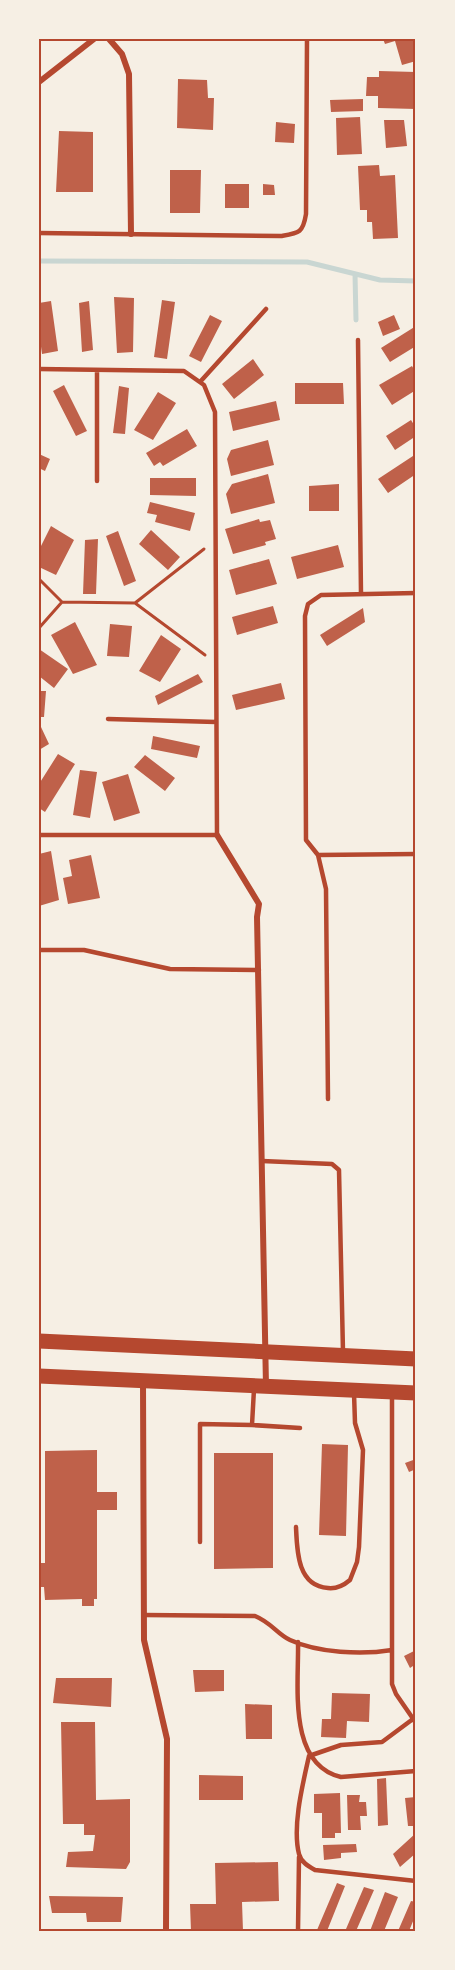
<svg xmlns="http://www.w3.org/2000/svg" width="455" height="1970" font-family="'Nunito Sans',sans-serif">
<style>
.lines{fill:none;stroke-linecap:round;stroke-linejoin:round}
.stream{stroke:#c9d6d2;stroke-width:5}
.building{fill:#bf614a}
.path{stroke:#b5482f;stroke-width:3}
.service{stroke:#b5482f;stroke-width:4.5}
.minor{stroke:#b5482f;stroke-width:6}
.trunk{stroke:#b5482f;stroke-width:15}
.neatline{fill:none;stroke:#b5482f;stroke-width:2}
</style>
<rect width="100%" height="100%" fill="#f6efe4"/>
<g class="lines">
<!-- stream -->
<path class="stream" d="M39 261 307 262 380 280 416 281
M355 274 356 320"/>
</g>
<!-- building -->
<path class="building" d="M383 39H416V61L402 65 395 41 385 44Z
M379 71 416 72V109L378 108V96H366L367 77H379Z
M178 79 207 80 208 98H214L213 130 177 128Z
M363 99V111L331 112 330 100Z
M360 117 362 154 337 155 336 118Z
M384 120H404L407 146 386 148Z
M276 122 295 124 294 143 275 142Z
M59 131 93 132V192H56Z
M379 165 380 176 395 175 398 238 373 239 372 222H367V210H360L358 166Z
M170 170H201L200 213H170Z
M225 184H249V208H225Z
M263 184 274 185 275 195H263Z
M114 297 134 298 133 352 117 353Z
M162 300 175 302 167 359 154 357Z
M51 301 58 351 42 354 39 332V303Z
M89 301 93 350 82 352 79 303Z
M210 315 222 321 201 362 189 356Z
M394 315 400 329 383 336 378 322Z
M416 326V346L390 362 381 348Z
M253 359 264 375 234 399 222 384Z
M412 366 416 373V390L392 405 379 385Z
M295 383H343L344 404H295Z
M64 385 87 431 76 436 53 391Z
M119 386 129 388 125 434 113 433Z
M158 392 176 403 153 440 134 430Z
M276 401 280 420 233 431 229 412Z
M411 420 416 428V436L395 450 386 436Z
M187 429 197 446 163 466 160 462 154 466 146 453Z
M268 440 274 465 231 476 227 459 231 450Z
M39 454 50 459 45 471 39 468Z
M416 454V474L388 493 378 479Z
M268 474 275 503 231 514 226 494 232 484Z
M150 478H196V496L150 495Z
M339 484V511H309V486Z
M150 502 195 513 190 531 155 522 157 515 147 513Z
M259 519 260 522 270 520 276 539 265 542 266 545 233 554 225 529Z
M51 526 74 540 56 575 39 567V550Z
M151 530 180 557 168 570 139 544Z
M118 531 136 581 124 586 106 536Z
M98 539 96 594H83L85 540Z
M338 545 344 567 297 579 291 557Z
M269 559 277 584 236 595 229 570Z
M273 606 278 623 237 635 232 617Z
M363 608 365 622 327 646 320 635Z
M75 622 97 665 73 674 51 635Z
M110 624 132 626 129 657 107 656Z
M161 635 181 649 160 682 139 671Z
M39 649 68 669 54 688 39 676Z
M198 674 203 682 158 705 155 696Z
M281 683 285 699 236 710 232 695Z
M39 691H46L44 717H39Z
M41 727 49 744 39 750V728Z
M153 736 200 746 197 758 151 749Z
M58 754 75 764 45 812 39 808V784Z
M145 755 175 778 165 791 134 767Z
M80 770 97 772 90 818 73 815Z
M128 774 140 813 114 821 102 782Z
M51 851 59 900 39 906V854Z
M91 855 100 898 68 904 63 878 72 876 69 860Z
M322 1444 348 1445 346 1536 319 1535Z
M97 1450V1492H117V1510H97V1599H94V1606H82V1599L45 1600 44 1587H39V1563H45V1451Z
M214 1453H273V1568L214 1569Z
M416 1459V1469L409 1472 405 1463Z
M416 1650V1664L410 1668 404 1656Z
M193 1670H224V1691L195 1692Z
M56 1678H112L111 1707 53 1703Z
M332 1693 370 1694 369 1722 347 1721 346 1738 321 1737 322 1719H331Z
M245 1704 272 1705V1739H246Z
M61 1722H95L96 1800 130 1799V1862L126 1869 66 1867 68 1852 93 1851 95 1835H84V1824H63Z
M199 1775 243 1776V1800H199Z
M386 1778 388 1825 378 1826 377 1779Z
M340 1793 341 1833H335V1838H322V1813H314V1794Z
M347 1795H360L359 1802H366L367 1816H360L361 1830H348Z
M416 1797V1826H408L405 1798Z
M416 1833V1853L400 1867 393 1854Z
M356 1844 357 1852 341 1853V1858L324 1860 323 1845Z
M278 1862 279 1901 242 1902 243 1931H191L190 1904H216L215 1863Z
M337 1883 345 1886 327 1931H319L317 1930Z
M364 1887 374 1890 356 1931H349L346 1929Z
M385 1892 398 1897 384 1931H370Z
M49 1896 123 1897 121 1922H87L86 1913H52Z
M411 1901 416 1902V1914L409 1931H398Z"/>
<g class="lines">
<!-- path -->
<path class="path" d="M39 579 62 602 39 628
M62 602 135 603 204 549
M135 603 205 655"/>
<!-- service -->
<path class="service" d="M39 233 281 236C299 233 303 233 306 214L307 39
M358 340 361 594
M39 369 184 371 204 385 215 412 217 835H39
M200 382 266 309
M97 481V370
M108 719 216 722
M318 855 416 854
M39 950H84L170 969 259 970
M328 1099 326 889 318 855 306 840 305 616 308 604 321 595 416 593
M262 1161 332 1164 339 1170 343 1352
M392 1395V1684L396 1694 416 1723
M252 1425 300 1428
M296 1527C297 1550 297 1586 328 1588 337 1589 343 1586 350 1580L357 1562 359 1547 363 1450 355 1423 354 1393
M200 1542V1424L252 1425 254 1389
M144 1615 255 1616C272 1623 277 1634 290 1640 318 1653 362 1655 392 1650
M298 1642C299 1685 287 1764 341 1777L416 1771
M413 1719 382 1742 341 1745 309 1756C303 1783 292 1826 299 1854 301 1862 308 1866 315 1870L416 1881
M298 1931 299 1857"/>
<!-- minor -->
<path class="minor" d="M109 39 122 54 129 74 131 234
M39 82 94 39
M217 835 259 904 257 917 266 1386
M143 1382 144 1640 167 1739 166 1931"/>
<!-- trunk -->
<path class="trunk" d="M39 1341 416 1359
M39 1376 416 1393"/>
</g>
<!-- border -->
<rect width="455" height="1970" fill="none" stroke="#f6efe4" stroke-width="81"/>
<rect x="40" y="40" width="374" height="1890" class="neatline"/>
</svg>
